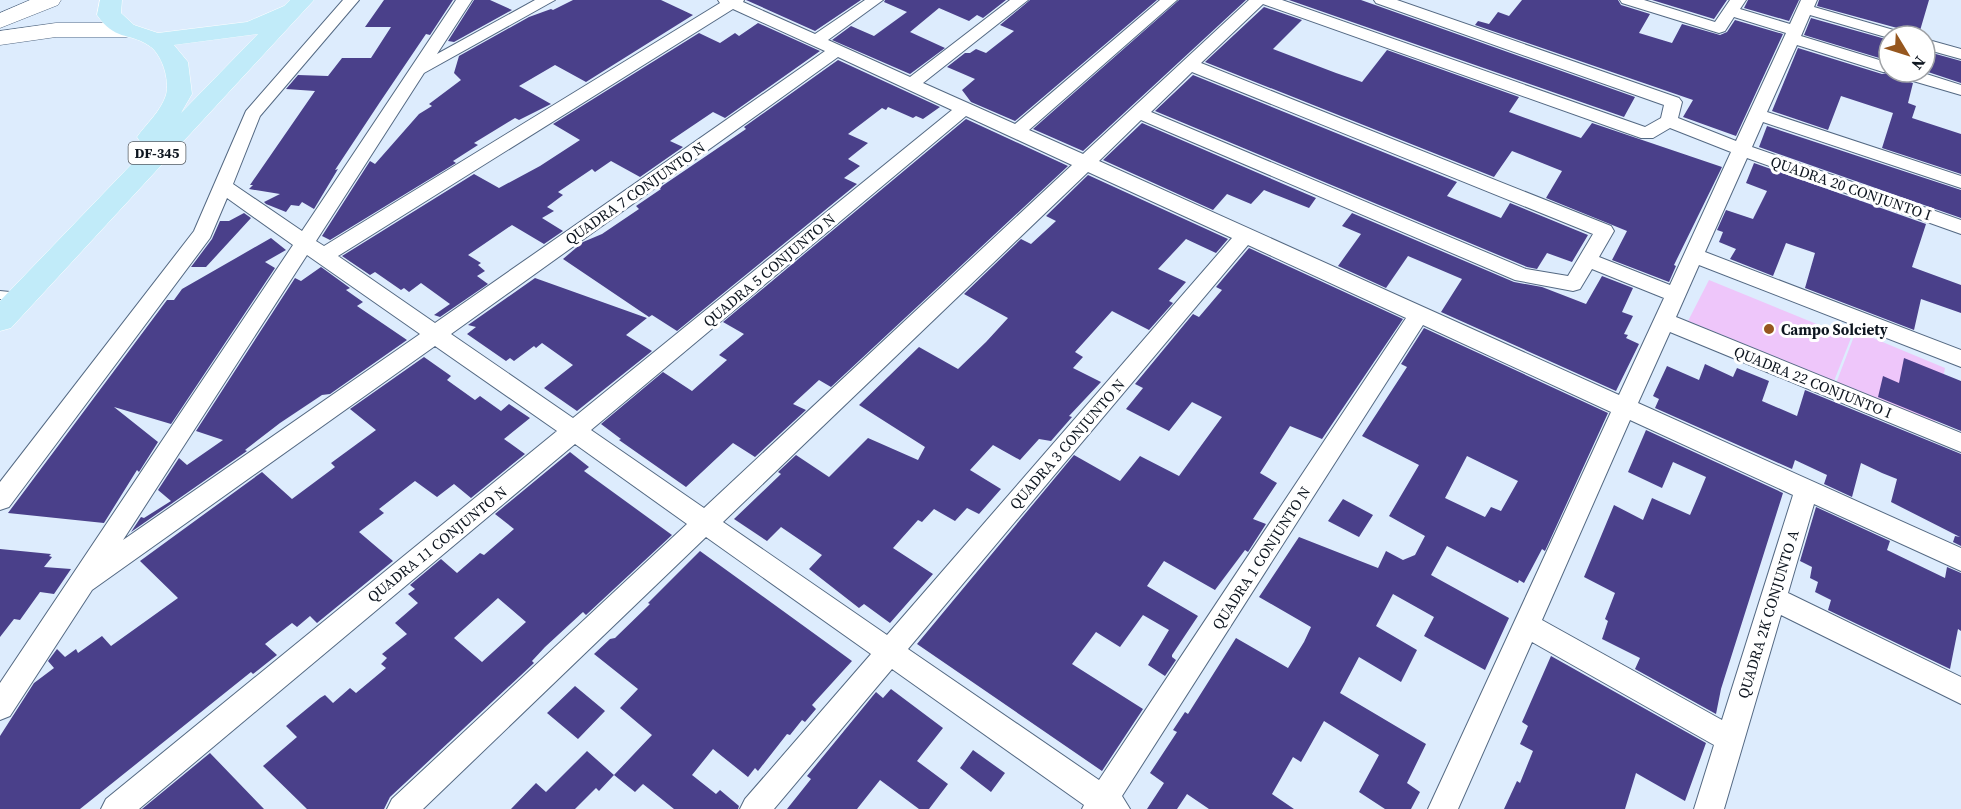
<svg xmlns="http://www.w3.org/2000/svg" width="1961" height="809" viewBox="0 0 1961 809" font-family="'Source Serif 4',serif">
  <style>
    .green { fill: #eec6fa }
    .building { fill: #4a408a; fill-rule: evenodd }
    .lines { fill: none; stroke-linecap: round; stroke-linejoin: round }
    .lane-casing { stroke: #546983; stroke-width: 2 }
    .street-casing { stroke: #546983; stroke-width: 2 }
    .secondary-casing { stroke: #546983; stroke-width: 1 }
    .primary-casing { stroke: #fff; stroke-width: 1 }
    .lane { fill: #fff; fill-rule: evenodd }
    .street { fill: #fff; fill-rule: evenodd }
    .secondary { fill: #fff; fill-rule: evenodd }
    .primary { fill: #c1ebf9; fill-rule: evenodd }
    .poi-dot { fill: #96571f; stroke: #fff; stroke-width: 2 }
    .labels { text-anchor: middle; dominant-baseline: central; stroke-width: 6; stroke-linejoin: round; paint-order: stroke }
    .shield { fill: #fff; stroke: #565c63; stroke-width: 1.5 }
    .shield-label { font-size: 14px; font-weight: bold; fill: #0e1620 }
    .street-label { font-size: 15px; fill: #0e1620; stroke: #fff }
    .poi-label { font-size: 15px; font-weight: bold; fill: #0e1620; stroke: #fff; text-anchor: start }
  </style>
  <rect width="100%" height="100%" fill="#ddecfd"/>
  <path class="green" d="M1709 280 1851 338 1834 381 1688 321Z
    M1856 331 1945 368 1934 428 1835 386Z"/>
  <path class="building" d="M384 0H453L430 35 426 34 380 102 335 170 338 169 314 209 302 202 299 206 291 205 286 212 266 204 264 202 280 194 249 189 253 185H250L315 91 286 89 298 75 328 76 342 58H371L391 27H365Z
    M474 0H490L512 10 454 42 448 41Z
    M573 0H661L693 15 586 82 555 65 519 86 551 104 519 120 515 118 474 143 478 145 453 161 456 163 330 240 322 236 370 161 375 164 419 114 432 106 429 104 461 80 454 73 459 56 529 17 551 9 553 10Z
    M746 0H861L815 31Z
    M885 0H1006L983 18 977 15 969 21 939 8 910 32 945 48 910 74 832 40 851 26 874 36 907 12 884 2Z
    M1030 0H1157L1015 121 971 102 962 90 975 79 947 67 965 53H970L976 49 986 53 1014 31 1000 25Z
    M1179 0H1246L1083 151 1033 129Z
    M1289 0H1361L1635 97 1624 117Z
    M1522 0H1618L1621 5 1650 14 1639 33 1672 43 1682 24 1720 35 1727 32 1735 20 1783 34 1736 136 1683 117 1693 100 1475 25 1478 21 1489 24 1498 12 1509 16Z
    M1652 0H1727L1714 19Z
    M1748 0H1799L1789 21 1744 8Z
    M1819 0H1929L1919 34 1817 6Z
    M1264 7 1302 20 1273 49 1336 73 1362 82 1387 50 1519 97 1509 112 1581 138 1592 123 1722 167 1674 265 1676 266 1669 282 1612 260 1627 231 1546 198 1562 171 1512 151 1494 177 1205 62Z
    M1811 18 1889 40V61L1804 35Z
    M758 23 820 51 725 118 713 112 670 141 683 147 640 177 611 161 595 172 592 169 558 192 563 195 547 207 554 211 542 218 563 231 544 244 512 225 468 255 481 263 478 265 485 271 477 276 488 284 440 317 434 315 450 304 421 283 409 292 404 288 401 290 375 272 370 275 342 256 474 174 499 188 540 166 580 140 553 124 699 33 720 43 735 33 739 36Z
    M1798 48 1882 74 1892 72 1895 78 1913 83 1908 103 1916 106 1912 118 1961 134V174L1882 148 1893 113 1841 96 1828 130 1772 111Z
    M1925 51 1961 61V83L1925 71Z
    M838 60 940 107 923 119 916 116 913 118 888 107 886 110 882 108 848 134 868 143 848 159 860 166 844 178 857 184 677 331 652 315 649 317 563 259 583 242 602 234 639 209 636 206 661 189 659 188 746 129 744 127Z
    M1193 75 1457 182 1447 196 1501 218 1510 203 1588 235 1572 262 1547 253 1537 269 1527 267 1155 111Z
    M966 119 1068 166 831 387 819 380 793 404 806 410 755 457 733 443 686 487 619 440 621 439 601 424 663 372 692 391 727 360 719 355 744 334 723 322Z
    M1142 123 1316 198 1309 208 1264 190 1251 204 1227 194 1213 210 1103 160Z
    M1767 126 1961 190V218L1759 147Z
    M1754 163 1926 224 1912 267 1961 285V313L1921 299 1914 330 1805 288 1815 253 1786 243 1773 276 1730 259 1736 249 1719 242 1723 232 1717 230 1726 210 1753 219 1767 191 1746 183Z
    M1088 175 1228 239 1216 253 1186 239 1158 269 1186 282 1169 301 1173 303 1149 330 1112 311 1075 352 1083 357 1073 368 1101 382 1069 416 1072 417 1051 441 1039 439 1020 460 993 445 970 470 1001 489 979 514 967 508 955 521 934 509 922 522 918 520 893 548 933 574 890 623 864 604 859 608 809 569 822 555 781 527 767 541 734 519 781 474 778 472 796 455 829 477 868 438 918 460 925 447 859 405 919 347 958 369 986 342 1008 318 964 294 1021 239 1031 244 1056 221 1046 216Z
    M244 213 251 218 206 267H191L212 239 220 221H229Z
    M1352 213 1514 282 1542 287 1586 304 1602 276 1633 288 1622 312 1633 316 1624 334 1628 335 1626 338 1639 344 1616 391 1441 312 1462 279 1408 256 1386 288 1338 266 1361 234 1342 226Z
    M271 238 286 250 265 262 275 268 171 424 114 407 158 442 139 472 137 470 104 523 8 513 167 300H174L182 289Z
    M1249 248 1403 319 1322 439 1290 426 1260 473 1277 483 1253 519 1266 524 1248 552 1245 550 1215 590 1164 561 1147 586 1198 616 1172 655V657L1176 660 1165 676 1148 665 1169 630 1143 615 1120 647 1096 632 1072 664 1143 709 1102 771 917 644 1074 455 1120 481 1140 456 1179 476 1222 417 1192 402 1169 431 1126 409 1143 388 1135 384 1193 314 1199 317 1222 290 1216 287Z
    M321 267 350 288 346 290 363 302 357 306 407 340 330 394 322 395 280 423 245 450 247 451 131 532 141 517 144 518 171 501 158 490 179 458 187 465 223 440 196 431 295 278 301 281Z
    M535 278 647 318 626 335 652 351 577 411 544 388 573 365 542 343 536 348 534 346 514 361 510 358 506 361 467 334 476 327 468 325Z
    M1424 328 1608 413 1545 551 1542 549 1524 583 1519 580 1518 583 1447 546 1431 575 1509 618 1485 670 1424 636 1434 617 1393 594 1376 626 1417 650 1401 682 1359 657 1340 693 1426 744 1407 783 1420 792 1411 809H1385L1359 792 1379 755 1324 721 1301 762 1293 757 1272 794 1294 809H1209L1187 794 1177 809H1147L1164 783 1150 773 1177 732 1173 730 1185 712 1188 714 1236 638 1288 668 1304 642 1311 627 1259 597 1299 537 1378 568 1386 551 1403 560 1415 555 1425 536 1389 516 1419 465 1362 436 1407 367 1401 364ZM1467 456 1518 481 1501 511 1491 507 1485 517 1445 498Z
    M424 357 451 376 447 380 475 400 480 396 501 411 509 404 530 418 504 439 525 454 471 498 454 484 437 497 415 481 379 509 384 513 359 532 393 561 317 623 310 616 297 627 292 623 265 644 277 655 253 674 251 672 80 809H0V736L34 683 54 668 48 661 57 649 65 657 76 649 78 653 102 636 111 646 178 598 140 561 262 472 292 499 335 467 331 463 376 430 350 409Z
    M1904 358 1961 381V431L1878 397 1883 376 1899 383Z
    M1705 364 1733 377 1737 368 1769 381 1762 401 1797 416 1805 390 1961 454V546L1953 542 1955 536 1960 537 1891 502 1897 479 1882 473 1861 463 1852 497 1824 484 1827 475 1795 460 1792 469 1655 408 1659 399 1653 396 1667 366 1699 380Z
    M1646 430 1783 493 1721 689 1716 714 1635 669 1640 658 1602 639 1608 621 1605 619 1615 593 1584 577 1614 505 1643 520 1652 498 1690 515 1699 494 1706 477 1673 462 1662 488 1628 472Z
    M570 452 589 467 584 471 672 535 586 615 583 612 545 647 532 661 534 663 390 797 384 809H307L263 766 297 737 286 726 320 698 325 695 333 703 350 688 356 693 386 668 381 664 387 658 382 654 407 634 395 623 418 603 408 594 415 589 410 585 441 559 457 573 480 553 484 555 514 529 495 514ZM498 598 526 622 482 662 454 638Z
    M1343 499 1373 515 1359 537 1328 521Z
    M1816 507 1890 541 1887 550 1945 578 1947 567 1961 573V631L1958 629 1950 669 1828 610 1831 600 1815 592 1818 582 1810 578 1812 567 1800 561Z
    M0 549 51 554 49 556 52 557 44 567 71 569 54 594 40 592 20 620 14 619 0 637Z
    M700 551 852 661 812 705 816 709 805 722 802 720 790 735 787 734 758 771 755 768 748 777 713 749 692 775 716 794 720 790 739 806 738 809H674L643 784 635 792 614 775 652 735 620 708 638 689 594 654 610 639 615 638 650 604 648 603Z
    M1551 656 1706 743 1685 801 1636 773 1625 809H1504L1517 781 1520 783 1533 751 1520 744 1528 726 1522 722Z
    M575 686 605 711 578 739 547 713Z
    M891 689 943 728 917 761 948 784 929 809H919L880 780 857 809H787L811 779 807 776 876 692 883 698Z
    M973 750 1005 773 991 792 960 768Z
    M587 751 614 775 599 791 596 788 575 809H511L536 783 546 792Z
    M210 753 264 809H142Z"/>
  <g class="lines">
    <g class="lane-casing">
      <path id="lane" d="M0 291 20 293 26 297 20 301 0 299Z"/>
    </g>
    <g class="street-casing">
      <path id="street" d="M343 0H359L260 116 233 184 302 231 456 0H472L437 54 535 0H555L424 73 316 241 324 246 720 3 718 0H744L743 2 815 34 865 0H883L828 40 910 77 1010 0H1028L923 83 1015 124 1160 0H1177L1029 130 1083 154 1249 0H1282L1645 127 1661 118 1664 105 1376 3 1374 0H1397L1679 98 1682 102 1678 118 1736 141 1786 33 1734 17 1725 31 1719 33 1622 3 1620 0H1644L1715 22 1730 0H1746L1740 9 1790 24 1801 0H1817L1814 7 1904 33 1906 36H1889V38L1810 15 1801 36 1889 63V72H1893H1883L1797 45 1767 112 1961 176V188L1763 122 1752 147 1961 220V234L1747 158 1705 252 1961 350V367L1699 265 1676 317 1961 433V452L1670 332 1638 403 1961 548V571L1814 504 1788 593 1961 677V704L1781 615 1724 809H1694L1714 745 1532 642 1458 809H1428L1611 412 1423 325 1122 796 1130 809H1082L1084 805 892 669 774 809H740L745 799 871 654 706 537 423 809H387L392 799 687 524 575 444 139 809H101L106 799 557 431 435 346 92 590 10 716 0 720V683L293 245 227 198 210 238 9 507 0 510V482L194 231 246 111ZM1263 4 1641 138H1653L1670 128 1731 152 1670 285 1599 257 1614 231 1611 226 1201 63ZM733 9 825 51 435 323 338 256ZM838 57 952 110 573 418 451 334ZM1192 72 1593 234 1568 276 1526 269 1151 112ZM966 116 1072 165 704 508 591 430ZM1141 120 1515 280 1573 291 1580 289 1592 269 1664 298 1619 395 1099 161ZM1088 172 1232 238 887 635 723 522ZM1248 245 1406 318 1099 780 908 649ZM307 255 420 334 123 540ZM1630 420 1793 495 1722 720 1542 620Z
        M1925 39 1961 49V59L1925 49Z
        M1894 72H1920L1961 85V95L1896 76Z"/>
    </g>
    <g class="secondary-casing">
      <path id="secondary" d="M30 0H61L58 5 0 28V13Z
        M56 23H126L134 25 138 30 134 35 126 37H56L0 45V31Z"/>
    </g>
    <g class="primary-casing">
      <path id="primary" d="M100 0H122L121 13 134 25 158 33 247 22 284 6 290 0H314L11 328 0 331V301L150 145 141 143 137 137C146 124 161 111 166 95 170 80 162 53 148 45 128 32 115 41 97 15ZM258 34 181 113 192 94 188 62 174 45Z"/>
    </g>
    <use href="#lane" class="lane"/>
    <use href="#street" class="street"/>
    <use href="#secondary" class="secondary"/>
    <use href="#primary" class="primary"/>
  </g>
  <circle class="poi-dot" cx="1769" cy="329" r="6"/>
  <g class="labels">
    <rect class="shield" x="128.5" y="142" width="57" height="22" rx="4.5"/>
    <g class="shield-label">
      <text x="157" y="153">DF-345</text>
    </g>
    <g class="street-label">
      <text transform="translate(1851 188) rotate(19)">QUADRA 20 CONJUNTO I</text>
      <text transform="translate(635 193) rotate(-35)">QUADRA 7 CONJUNTO N</text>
      <text transform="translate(769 270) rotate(-40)">QUADRA 5 CONJUNTO N</text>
      <text transform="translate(1813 382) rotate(22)">QUADRA 22 CONJUNTO I</text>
      <text transform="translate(1067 444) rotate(-49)">QUADRA 3 CONJUNTO N</text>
      <text transform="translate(437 544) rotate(-39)">QUADRA 11 CONJUNTO N</text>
      <text transform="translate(1261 558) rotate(-57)">QUADRA 1 CONJUNTO N</text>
      <text transform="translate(1768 614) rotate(-73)">QUADRA 2K CONJUNTO A</text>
    </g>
    <g class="poi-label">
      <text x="1781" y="329">Campo Solciety</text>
    </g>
  </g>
  <g transform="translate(1907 54) rotate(128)"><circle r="28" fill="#ffffff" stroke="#9fa2a6" stroke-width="1.5"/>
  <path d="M0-4.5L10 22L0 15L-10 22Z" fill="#96571f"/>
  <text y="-9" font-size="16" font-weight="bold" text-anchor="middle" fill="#0e1620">N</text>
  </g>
</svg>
